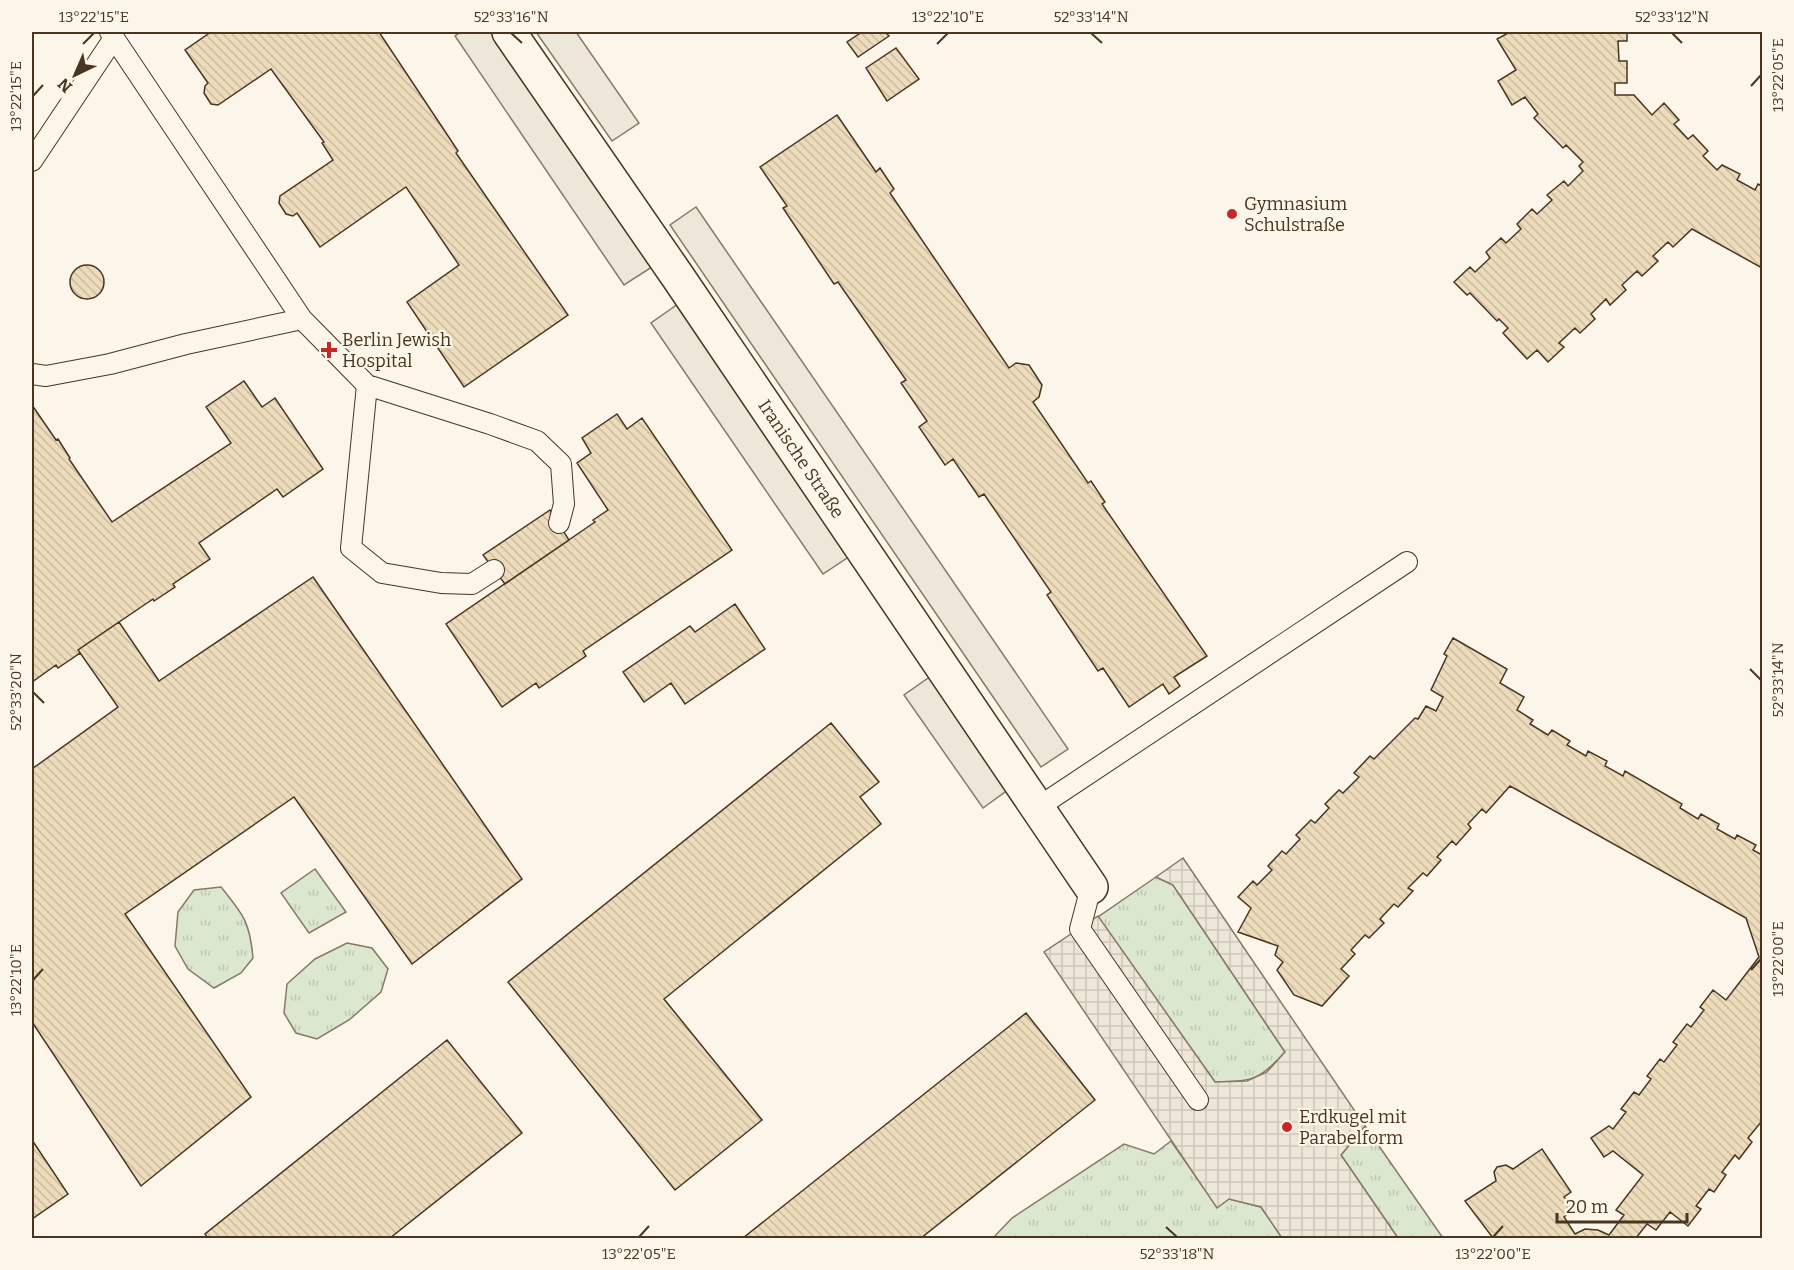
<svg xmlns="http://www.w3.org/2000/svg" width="1794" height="1270" viewBox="0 0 1794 1270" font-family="Bitter,serif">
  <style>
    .grass { fill: url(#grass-tufts); stroke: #887966; stroke-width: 1.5 }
    .parking { fill: #ede7d9; stroke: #887966; stroke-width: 1.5 }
    .plaza { fill: url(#plaza-grid); stroke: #887966; stroke-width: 1.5 }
    .building { fill: url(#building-back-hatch); stroke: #4a3520; stroke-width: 1.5 }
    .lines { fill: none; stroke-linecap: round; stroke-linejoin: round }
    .service-casing { stroke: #4a3520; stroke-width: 22 }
    .minor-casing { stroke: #4a3520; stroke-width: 36 }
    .service { stroke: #fbf6e9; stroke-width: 20 }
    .minor { stroke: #fbf6e9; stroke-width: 33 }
    .ticks { fill: none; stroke: #4a3520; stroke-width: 2 }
    .poi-dot { fill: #c62828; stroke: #fbf6e9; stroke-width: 2 }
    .labels { text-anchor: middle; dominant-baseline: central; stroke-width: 4.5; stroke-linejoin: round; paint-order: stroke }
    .poi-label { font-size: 18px; fill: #4a3520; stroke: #fbf6e9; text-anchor: start }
    .street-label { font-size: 18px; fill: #4a3520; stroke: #fbf6e9 }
    .neatline { fill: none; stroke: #4a3520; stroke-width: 2 }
    .ticks-label { font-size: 15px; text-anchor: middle; fill: #4a3520 }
  </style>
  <defs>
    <pattern id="grass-tufts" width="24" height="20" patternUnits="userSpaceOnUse" patternTransform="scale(1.5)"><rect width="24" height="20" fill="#dce7d0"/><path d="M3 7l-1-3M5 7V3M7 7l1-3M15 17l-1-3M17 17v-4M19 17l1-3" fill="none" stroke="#bec7b2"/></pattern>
    <pattern id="plaza-grid" width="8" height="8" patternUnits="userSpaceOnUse" patternTransform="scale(1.5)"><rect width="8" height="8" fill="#ede7d9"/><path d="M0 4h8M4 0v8" fill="none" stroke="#cdc7ba"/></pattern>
    <pattern id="building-back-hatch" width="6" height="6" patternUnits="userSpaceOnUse" patternTransform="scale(1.5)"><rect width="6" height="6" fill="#ecdcbc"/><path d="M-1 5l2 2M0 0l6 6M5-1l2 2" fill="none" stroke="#ccbda1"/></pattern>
  </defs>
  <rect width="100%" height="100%" fill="#fbf6e9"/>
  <path class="grass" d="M315 869 346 912 309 933 281 893Z
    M1156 877 1173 885 1285 1052C1259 1081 1252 1081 1215 1082L1098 917Z
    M221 887C243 914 250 922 253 958L241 973 214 988 188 969 175 946 178 912 194 890Z
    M347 943 372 948 388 969 381 992 349 1020 317 1039 296 1033 284 1013 287 984 315 959Z
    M1365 1126 1443 1238H1398L1341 1155Z
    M1171 1141 1217 1207 1229 1199 1261 1207 1282 1238H993L1012 1218 1124 1144 1154 1154Z"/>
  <path class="parking" d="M461 32H491L652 267 624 285 455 36Z
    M536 32H576L639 123 612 141Z
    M696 207 1068 749 1041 767 670 225Z
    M678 304 850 556 823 574 651 323Z
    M931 676 1009 789 983 808 904 695Z"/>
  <path class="plaza" d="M1183 858 1365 1126 1341 1155 1398 1238H1282L1261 1207 1229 1199 1217 1208 1044 952 1098 916 1215 1082 1247 1081 1267 1072 1285 1052 1173 885 1156 877Z"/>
  <path class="building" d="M211 32H379L458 151 456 153 568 315 464 387 407 302 459 265 406 187 320 247 297 213 293 216 286 214 279 203 280 196 333 160 322 143 324 142 271 69 218 105 211 104 204 93 205 86 208 83 185 50Z
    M862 32H885L889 36 858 57 847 42Z
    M1510 32H1627V41H1618L1619 61H1627V83H1615V95H1634L1652 115 1664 103 1679 120 1674 124 1688 139 1693 135 1708 151 1703 156 1717 170 1722 165 1740 174 1737 180 1755 190 1758 184 1762 186V268L1692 229 1673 247 1668 242 1653 256 1658 261 1642 276 1637 271 1622 285 1626 290 1610 305 1606 299 1591 314 1595 319 1580 333 1575 328 1559 343 1564 347 1548 362 1537 350 1527 359 1503 333 1508 328 1499 319 1497 321 1470 293 1467 295 1454 282 1470 267 1475 272 1490 258 1486 252 1501 238 1506 243 1521 229 1517 224 1532 209 1537 214 1552 200 1547 195 1564 181 1568 186 1583 171 1579 166 1583 162 1566 145 1563 148 1534 118 1538 114 1525 97 1512 105 1498 81 1516 70 1497 39Z
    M896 48 919 79 887 101 866 68Z
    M837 115 876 172 880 168 894 189 890 193 1009 368 1016 363 1029 365 1042 385 1039 397 1033 402 1088 483 1091 481 1105 502 1102 504 1207 656 1174 677 1180 686 1169 694 1163 684 1129 707 1103 668 1098 671 1047 595 1051 592 984 494 979 497 953 459 945 465 919 427 927 421 901 383 906 380 838 282 834 284 783 208 787 206 760 167Z
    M70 282a17 17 0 1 1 34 0a17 17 0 1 1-34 0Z
    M244 381 262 407 275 398 323 469 283 497 277 489 199 543 210 559 173 584 175 587 154 601 153 599 78 650 80 653 58 668 56 665 32 682V405L56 440 58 439 70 458 69 459 112 522 231 443 206 407Z
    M617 414 627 429 642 418 732 550 583 651 586 656 539 688 536 683 502 707 446 624 595 522 593 520 608 510 577 463 591 453 582 438Z
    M550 510 569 540 505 584 483 555Z
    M313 577 522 879 412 964 294 797 125 914 251 1097 141 1186 32 1022V769L118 707 78 650 119 622 159 681Z
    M735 604 765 649 685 704 671 683 644 702 623 672 690 626 695 632Z
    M1453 638 1507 669 1500 683 1524 697 1517 710 1533 720 1530 724 1548 735 1552 730 1570 741 1567 745 1586 756 1588 751 1607 761 1605 766 1623 776 1625 771 1682 804 1680 808 1698 819 1701 814 1719 824 1717 829 1735 839 1737 835 1756 845 1753 850 1762 855V1123L1761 1122 1748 1138 1752 1142 1739 1159 1735 1155 1722 1172 1726 1175 1714 1192 1709 1189 1696 1206 1701 1209 1688 1226 1670 1212 1656 1230 1647 1224 1636 1238H1493L1465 1201 1496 1181 1494 1172 1497 1167 1506 1165 1513 1169 1542 1149 1571 1192 1564 1197 1573 1210 1564 1217 1575 1234 1585 1229 1598 1230 1609 1235 1624 1215 1616 1210 1643 1175 1613 1151 1604 1157 1591 1138 1609 1126 1613 1129 1626 1112 1621 1109 1634 1092 1639 1095 1651 1079 1647 1076 1660 1059 1664 1062 1677 1045 1673 1042 1687 1024 1691 1027 1704 1010 1700 1007 1713 990 1726 1000 1759 957 1746 918 1510 786 1486 813 1482 809 1468 824 1471 828 1456 845 1452 841 1437 857 1441 860 1427 876 1423 873 1408 888 1413 891 1398 907 1394 904 1380 919 1384 923 1369 938 1365 935 1351 950 1355 954 1341 969 1349 976 1322 1006 1294 995 1277 970 1283 962 1275 955 1278 946 1238 932 1251 908 1238 897 1253 881 1257 885 1272 870 1268 866 1282 851 1286 854 1300 839 1296 835 1311 820 1315 823 1329 808 1325 804 1339 790 1343 793 1359 777 1354 773 1370 756 1374 759 1415 718 1418 719 1426 706 1436 711 1443 697 1431 690 1447 656 1444 654Z
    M831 723 879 782 860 797 881 824 664 999 762 1120 675 1190 508 982Z
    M1026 1013 1095 1100 921 1238H743Z
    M447 1040 522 1133 390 1238H208L205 1234Z
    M32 1140 68 1194 32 1219Z"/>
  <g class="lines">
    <g class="service-casing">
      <path id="service" d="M110 32 302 319 367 385 490 424 537 441 561 464 564 504 559 523
        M32 161 114 38
        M32 374 46 376 110 364 186 344 302 319
        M367 385 351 548 382 573 441 583 472 584 494 570
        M1037 808 1407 562
        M1091 887 1080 929 1198 1100"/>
    </g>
    <g class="minor-casing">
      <path id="minor" d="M509 32 678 277 1091 887"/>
    </g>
    <use href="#service" class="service"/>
    <use href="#minor" class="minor"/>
  </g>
  <path class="ticks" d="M511 33 522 43M1091 33 1102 43M1672 33 1682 43M83 44 94 33M937 44 948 33M1751 86 1761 75M33 96 43 85M1750 669 1761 680M33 692 44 703M1751 970 1761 959M33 980 43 969M1166 1227 1177 1237M639 1237 649 1226M1493 1237 1503 1226"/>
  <g class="poi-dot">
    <circle cx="1232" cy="214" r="6"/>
    <path d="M326 341h6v6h6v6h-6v6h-6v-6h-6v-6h6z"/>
    <circle cx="1287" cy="1127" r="6"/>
  </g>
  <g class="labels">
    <g class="poi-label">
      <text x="1244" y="204">Gymnasium<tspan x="1244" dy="21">Schulstraße</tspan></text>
      <text x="342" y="340">Berlin Jewish<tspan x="342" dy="21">Hospital</tspan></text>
      <text x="1299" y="1117">Erdkugel mit<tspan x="1299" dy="21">Parabelform</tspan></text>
    </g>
    <g class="street-label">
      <text transform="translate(801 459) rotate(56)">Iranische Straße</text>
    </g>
  </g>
  <rect width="1794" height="1270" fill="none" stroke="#fbf6e9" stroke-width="66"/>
  <g transform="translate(75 75) rotate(224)" stroke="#fbf6e9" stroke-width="4.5" paint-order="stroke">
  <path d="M0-4.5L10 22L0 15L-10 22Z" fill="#4a3520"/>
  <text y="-9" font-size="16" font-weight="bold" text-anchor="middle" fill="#4a3520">N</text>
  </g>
  <path d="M1557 1213v9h130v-9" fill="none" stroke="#4a3520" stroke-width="3"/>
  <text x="1566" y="1213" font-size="18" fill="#4a3520" stroke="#fbf6e9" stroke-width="4.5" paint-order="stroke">20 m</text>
  <rect x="33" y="33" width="1728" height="1204" class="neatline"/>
  <g class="ticks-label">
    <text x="94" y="22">13°22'15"E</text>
    <text x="511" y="22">52°33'16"N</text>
    <text x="948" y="22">13°22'10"E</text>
    <text x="1091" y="22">52°33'14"N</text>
    <text x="1672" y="22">52°33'12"N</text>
    <text transform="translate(1778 75) rotate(-90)" y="5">13°22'05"E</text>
    <text transform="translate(16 96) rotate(-90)" y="5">13°22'15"E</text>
    <text transform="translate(1778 680) rotate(-90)" y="5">52°33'14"N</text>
    <text transform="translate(16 692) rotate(-90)" y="5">52°33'20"N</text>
    <text transform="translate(1778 959) rotate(-90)" y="5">13°22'00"E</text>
    <text transform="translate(16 980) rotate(-90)" y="5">13°22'10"E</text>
    <text x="639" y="1259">13°22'05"E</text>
    <text x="1177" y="1259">52°33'18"N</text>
    <text x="1493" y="1259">13°22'00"E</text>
  </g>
</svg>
